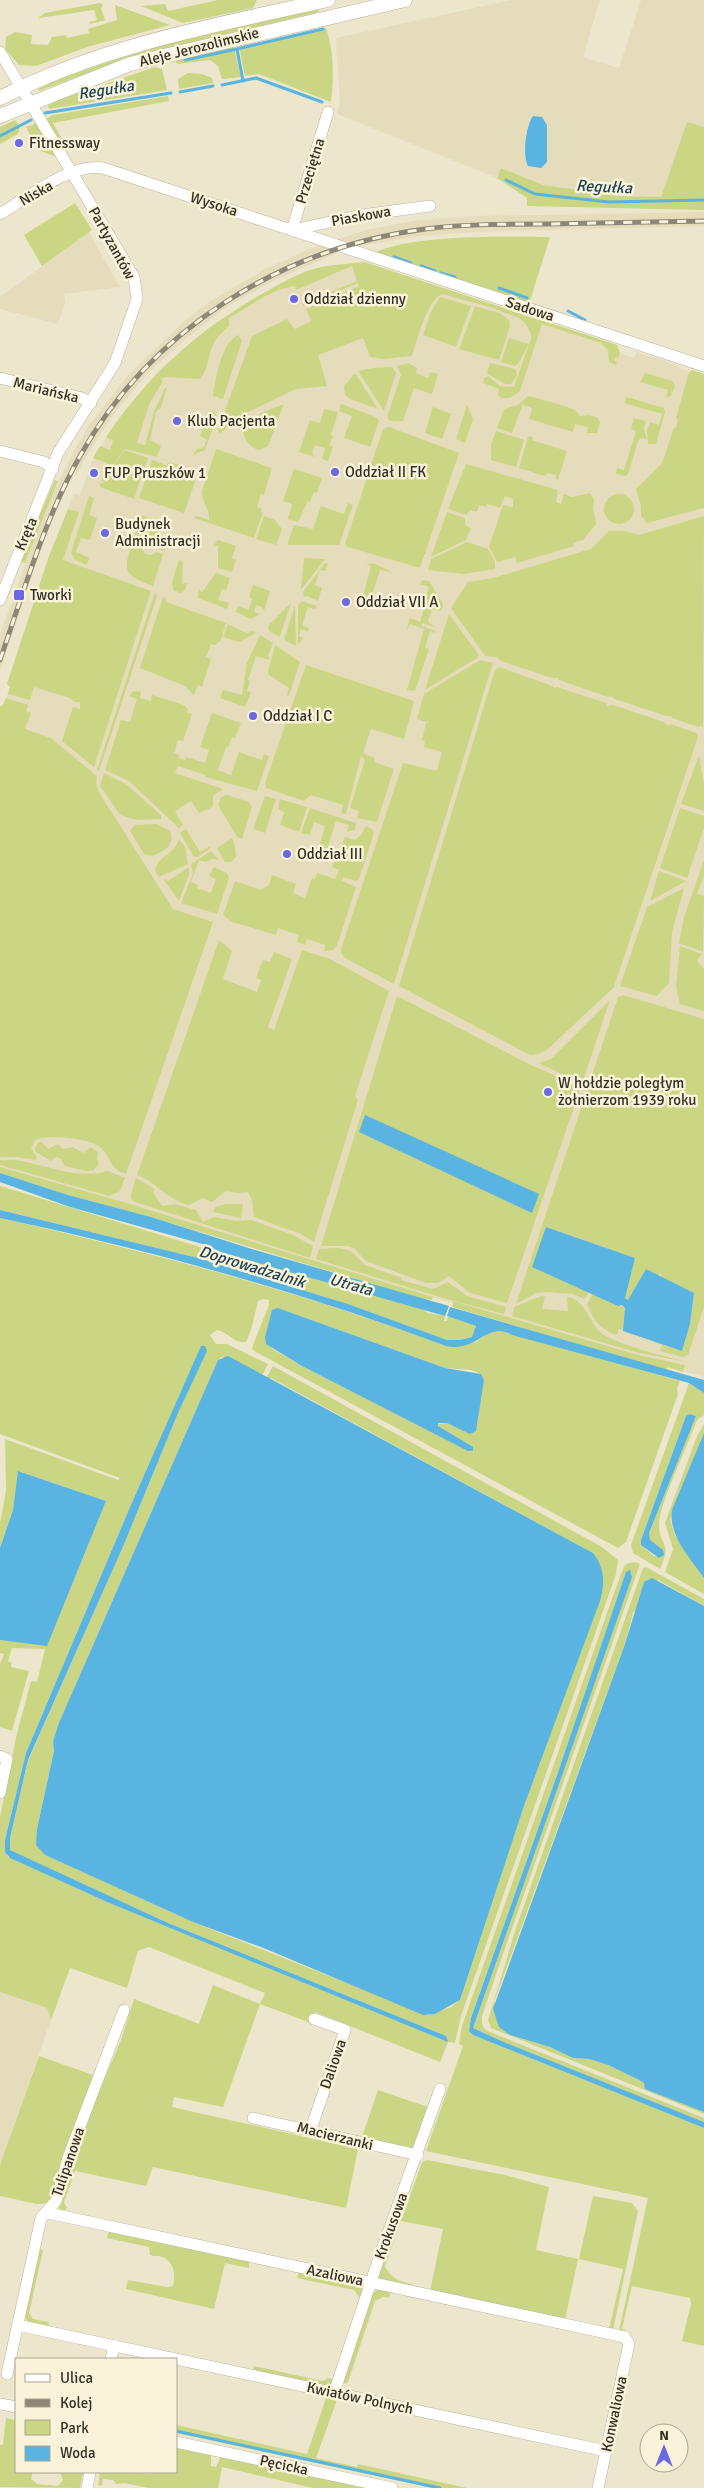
<svg xmlns="http://www.w3.org/2000/svg" width="704" height="2488" viewBox="0 0 704 2488" font-family="Signika,sans-serif">
  <style>
    .built { fill: #e5dcbb }
    .green { fill: #cbd684; fill-rule: evenodd }
    .water { fill: #59b4e2 }
    .lines { fill: none; stroke-linecap: round; stroke-linejoin: round }
    .stream { stroke: #59b4e2; stroke-width: 3 }
    .minor-casing { stroke: #b9b39b; stroke-width: 12 }
    .major-casing { stroke: #b9b39b; stroke-width: 15 }
    .minor { stroke: #fff; stroke-width: 11 }
    .major { stroke: #fff; stroke-width: 14 }
    .rail-casing { stroke: #8c8776; stroke-width: 5 }
    .rail { stroke: #faf3da; stroke-width: 3; stroke-dasharray: 9; stroke-linecap: butt }
    .poi-dot { fill: #6a68e2; stroke: #faf3da; stroke-width: 2 }
    .labels { text-anchor: middle; dominant-baseline: central; stroke-width: 5; stroke-linejoin: round; paint-order: stroke }
    .street-label { font-size: 15px; fill: #333026; stroke: #faf3da }
    .poi-label { font-size: 15px; fill: #333026; stroke: #faf3da; text-anchor: start }
    .water-label { font-size: 16px; font-style: italic; fill: #1c4357; stroke: #faf3da }
  </style>
  <rect width="100%" height="100%" fill="#ece6cd"/>
  <path class="built" d="M511 0H600L583 57 619 68 641 0H704V127L687 123 661 197 615 196 582 188 581 190 543 185 501 168 497 178 337 114 340 102 336 38Z
    M704 212V226L474 232 421 236 353 247 336 252 337 253 273 281 228 306 187 338 149 372 116 411 87 455 77 474 73 473 41 548 0 671V635L44 512 75 449 90 424 128 375 183 322 209 302 265 269 317 246 366 230 418 220 472 216Z
    M89 232 120 287 64 294 65 304 58 324 0 309V297Z
    M364 262 617 345 618 353 621 354 634 358 637 352 677 365 680 369 704 374V1377L0 1170V707L5 702 10 687 7 684 49 556 74 494 80 495 94 456 122 414 158 371 209 329 277 286 321 267Z
    M0 1992 47 2008 51 2020 0 2165Z"/>
  <path class="green" d="M218 0H257L253 8 183 23 141 6 165 4 168 11Z
    M100 3 103 5 101 8 105 20 90 24 89 22 97 20 94 10 38 18 45 13Z
    M115 5 170 25 87 47 36 66 19 65 5 49 6 37 15 32 32 35 31 44 48 45 52 37 66 35 67 38 89 33 88 29 117 20Z
    M318 10 319 12 150 52 120 61 39 91 38 89C124 45 224 30 318 10Z
    M326 28C334 51 334 79 331 102L259 74 245 76 239 47Z
    M234 47 241 77 222 79 218 66 210 60 177 64 176 61Z
    M155 67 162 69 167 90 49 109 48 106 58 100Z
    M188 73 202 74 212 78 213 83 179 89 178 79Z
    M168 96 169 101 53 123 68 149 65 151 45 119 53 115Z
    M15 120 20 127 18 134 0 144V127Z
    M35 122 57 157 38 150 26 127 33 125Z
    M687 122 704 127V210L527 206V198L497 178 501 168 543 185 580 190 582 188 615 196 661 197Z
    M75 203 92 230 42 266 24 235Z
    M550 237 529 304 374 253C415 234 503 237 550 237Z
    M364 262 617 345 620 353 618 358 615 357 614 361 617 362 616 365 609 362 608 350 601 343 542 324 520 391 510 398H501L498 395 499 389 483 383 484 378 488 376 500 386 514 387 531 339V334L526 324 519 318 490 307 442 294C427 300 417 341 412 356L383 359 370 357 363 338 318 355 327 386 296 389 246 413 219 434 218 430 252 336 287 319 295 329 311 321 306 309 359 286 358 283 303 306V304L357 281 352 266 296 290 295 286C271 289 250 306 229 318V326C224 331 218 336 215 341 207 354 210 367 200 379L165 377 161 379 163 381 150 402 137 443 145 445 154 412 165 388H167L161 407 156 412 150 440 161 446 157 457 125 449 113 465 107 480 101 482 107 463 93 458 100 446 110 450 113 441 106 437C151 372 200 328 269 290 285 281 304 270 322 267 335 264 350 264 364 262Z
    M440 297 471 306 456 347 423 335 431 312Z
    M475 306 499 313 509 320 510 326 499 360 459 349Z
    M238 335 242 341 223 399 213 396C215 379 222 342 238 335Z
    M509 338 529 344 519 362 515 366 501 362Z
    M409 363 417 368 416 373 428 378 430 372 438 374 432 394 414 388 403 421H390L387 417 401 375 397 366Z
    M490 363 516 369 517 376 511 384H505L487 373Z
    M373 368 392 367 396 373 384 411 358 371Z
    M692 370 704 374V508L647 523 641 516V506L636 489 662 463 674 428H676L678 419H676L688 375Z
    M355 373 378 409 350 399 345 395 344 386Z
    M645 373 672 381 675 386 671 396 666 398 668 390 640 382Z
    M528 396C531 396 572 408 575 410 577 412 578 414 580 416L589 415 598 418 600 423 597 433H587L588 427 575 424 573 432 529 419 532 408 523 405 524 401 512 433 497 428 504 409 518 405Z
    M626 397 664 408 665 412 656 444H648L647 429 650 422 659 425 662 414 624 403Z
    M284 404 268 446 259 450C248 447 242 437 243 425L263 412Z
    M341 404 376 417 379 421 370 447 344 438 352 416 339 411Z
    M467 405 473 419 465 443 456 439Z
    M433 407 451 414 442 439 425 433Z
    M324 409 338 412 331 435 333 436 329 445 333 447 328 461 322 459 325 448 315 445 312 453 315 457 299 452 310 420 320 423Z
    M213 410 217 416 205 450 193 455 196 450 204 447 207 440 200 436 208 412Z
    M634 418 646 421 644 429 647 439 641 438 638 441 628 474 625 476 616 474 617 468 624 470 636 431 631 429Z
    M389 427 459 453 420 568 348 547 345 544 383 429Z
    M496 431 524 440 516 467 491 460V445Z
    M528 436 533 437 532 440 567 451 558 480 556 479V475L547 473 545 476 519 468Z
    M216 449 272 468 264 495 261 494 257 507 262 509 261 512 263 513 254 538 194 518 197 516 209 520C210 509 201 501 202 491Z
    M125 450 148 458 134 499 100 487V484L107 481 114 464Z
    M152 460 166 465 170 462 187 468 191 472 195 482 184 513 139 498Z
    M466 464 558 490 556 502 561 504 564 494 572 497 590 493 594 499 593 508 596 524 583 540 573 543 574 546 517 563 515 557 497 562 489 547 503 505 513 507V499L505 496 500 508 487 504 486 507 479 505 477 512 470 510 466 515 448 509Z
    M294 469 322 478 317 493 314 492 310 502 308 501 298 522 288 519 292 504 283 501Z
    M55 480 58 481 25 563 19 561Z
    M604 509a15 15 0 1 1 30 0a15 15 0 1 1-30 0Z
    M89 496 94 498 89 515 97 518 90 540 81 538 76 552 89 558 87 565 75 560 71 553Z
    M348 503 353 505 339 545H287L294 525 313 529 321 506 344 514Z
    M68 509 79 512 63 560 151 591 94 767 62 741 73 707 80 709V702H74L70 698 34 687 30 700 8 694 10 687 7 684 49 556Z
    M447 512 465 518V525L471 528 466 540 431 557Z
    M141 515 168 524 167 528 160 526 158 534 169 538 164 551 157 548 155 543 151 540 142 543 133 540Z
    M264 516 275 520 282 529 276 545 256 539Z
    M704 516 703 726 698 727 672 718 671 716H666L615 699 610 696 608 697 559 680 558 678H552L501 661 496 657 485 656 451 608 468 582 493 578 591 549 609 531H625L639 535Z
    M218 540 236 546 232 558 236 560 232 572 218 568V546H213Z
    M467 542 488 549 495 562V569L464 574 428 570 431 559Z
    M132 544 141 547 145 554 152 555 156 552 163 554 153 586C125 576 122 572 132 544Z
    M304 558 325 559 301 590Z
    M179 560 183 562 182 584 187 583 185 590 181 593 174 591 172 583Z
    M325 563 328 564 325 571 320 570 315 585 322 588 318 601 307 596 304 597 303 592Z
    M373 563 392 572 380 570 373 592 375 593 373 603 362 600 371 566 366 565Z
    M216 573 230 578 226 590 222 589 218 600 229 603 227 609 198 598 199 589 202 592Z
    M422 580 429 581 443 604 441 611 432 609 428 622 436 627 422 623 421 626 436 631 435 633 430 631 425 647 429 649 415 691 407 690 424 629 410 624 406 631 410 618 420 622 424 609 422 608 429 587 420 584 418 589Z
    M253 585 270 591 264 611 262 607 256 605 254 612 260 614 251 619 236 612 238 606 249 610 252 599 249 597Z
    M155 592 157 596 99 771 97 770Z
    M163 597 166 598V602L226 623 220 642H218L216 645 211 644 206 657 211 659 202 687 198 685 194 695 185 686 140 668Z
    M302 601 317 606 315 609 308 607 302 625 309 628 308 631 301 629 299 636 303 638 298 645V605Z
    M291 603 280 636 279 637 269 631 268 626Z
    M295 605 296 644 295 646 284 639Z
    M449 614 479 655 477 658 425 690Z
    M228 624 248 634 252 630 256 633 239 642 223 637Z
    M260 635 273 643 268 656 270 660 256 656 248 680 250 681 247 691 251 692 245 707 220 698 223 690 242 695 247 663Z
    M275 645 300 662 289 696 287 695 289 688 269 675 268 672Z
    M480 660 493 663 394 984 345 958 341 953V949L403 763 437 771 442 752 424 747 425 741 422 740 426 723H430L417 719 424 694Z
    M306 665 414 701 404 739 371 729 363 753 375 758 374 762 394 769 377 822 357 818 359 811 350 808 365 760 361 756 346 814 341 813 343 805 311 795 304 801 266 788 265 783Z
    M499 667 550 685 555 688 557 687 606 703 607 706 613 705 664 722 668 726 671 724 696 733 698 737 614 987 548 1049 538 1054 530 1055 399 986 495 670Z
    M133 691 141 692 140 698 151 701 152 695 184 705 188 709 187 712 192 714 183 741 178 740 174 753 179 755 178 763 179 758 185 760 186 757 205 763 209 750 200 747 212 713 241 723 235 738 232 737 228 748 226 747 218 770 231 775 239 752 262 760 264 754 269 756 257 791 205 777V775L178 766 175 773 223 789 213 796V807L199 813 191 801 175 811 183 825 179 828 129 781 105 770 121 720 130 722 137 699 129 696Z
    M6 698 28 705 26 711 31 713 25 729 51 738 97 776 96 784 100 794 173 909 213 922 126 1174C109 1168 113 1161 103 1150 93 1137 51 1135 36 1139L31 1148 37 1158 36 1160 17 1157H0V707L3 705Z
    M699 755 704 784V811L681 804Z
    M104 773 126 784 161 815V819L137 820 120 815 100 786Z
    M227 795 249 802 252 807 242 839 237 837 218 805 221 797Z
    M265 796 276 799 265 833 253 829Z
    M280 799 307 807 299 832 280 825 284 812 278 809Z
    M310 808 356 823 355 830 347 832 349 825 336 821 326 853 318 850 325 826 314 822 310 835 301 833Z
    M680 808 704 816V828L687 878 660 868Z
    M157 824 170 831C176 845 163 852 152 856L144 854 130 831 135 825Z
    M366 826 372 829 374 833 359 879 356 881 343 877 342 881 356 887 337 946 333 950 324 951 325 945 307 939 305 945 297 942 299 935 278 928 276 935 232 922 223 915 235 881 261 890 269 885 272 875 296 884 293 893 305 898 312 878 315 879 317 873 335 879 339 870 332 867 345 837 355 840 361 835Z
    M186 829 200 852 210 846V849L197 857H194L180 833Z
    M232 838 235 846 236 857 231 862H225L217 848Z
    M179 839 185 847 188 864 159 877 155 870C159 855 175 854 179 839Z
    M211 851 219 860 212 859 206 862 199 860 191 882 198 885 197 888 211 893 216 879 209 876 214 867 227 873 229 878 217 914 181 903 193 874 191 864Z
    M704 860V875L697 894 704 896 703 952 679 943 684 917Z
    M189 867V874L179 901 164 880 166 879 168 881Z
    M659 871 686 881 650 901Z
    M684 888 672 932 669 983 657 996 620 986 647 907Z
    M219 940 232 951 223 979 257 992 261 980 256 978 263 960 270 962 274 952 292 959 268 1027 274 1030 302 950 330 959 389 991 355 1096 358 1100 314 1242 301 1234 254 1217 252 1200 248 1192 237 1193 226 1191 212 1202 203 1198 189 1205C168 1201 157 1182 137 1175Z
    M680 946 702 954 697 961 704 969V1011L680 1004 676 986Z
    M623 995 704 1019V1307L688 1355 683 1357 660 1351 662 1345 639 1337 682 1351 690 1324 694 1293 661 1277V1271L659 1276 646 1269 628 1300 625 1298 635 1258 547 1227 588 1294 584 1299 573 1294 545 1292 536 1293 516 1304 618 997Z
    M397 996 529 1064 581 1087 507 1303 470 1293 449 1276 438 1283H426L366 1261 354 1248 348 1246H321Z
    M610 1000 582 1084 539 1063 551 1059Z
    M39 1142H42L48 1149 58 1144 63 1149 73 1147 83 1153 91 1147 98 1152 97 1160 99 1164 94 1170 86 1171 65 1166 60 1158 56 1157 51 1161 36 1152 35 1148Z
    M0 1160C5 1161 10 1159 16 1160 46 1165 78 1180 108 1171L125 1178 120 1191 109 1196 0 1165Z
    M0 1167 123 1202 433 1297 432 1300 422 1299 151 1217 68 1195 0 1173Z
    M136 1178 155 1189 153 1192 162 1206 174 1204 196 1210 203 1222 214 1217 237 1221 251 1220 293 1235 313 1246 310 1258 132 1201 131 1195Z
    M0 1186 226 1255 257 1261 357 1292 418 1306 428 1313 445 1316 444 1321H447L448 1316 474 1325 476 1329 472 1337 460 1340H447L348 1304 198 1258 0 1210Z
    M226 1204H243L241 1218 213 1212 215 1207Z
    M0 1218C151 1252 301 1292 446 1346L476 1342 493 1330H501L680 1381 677 1389 678 1394 626 1542 618 1548 256 1352 252 1349 253 1345 269 1305V1300L263 1299 258 1301 251 1330 246 1342C234 1344 228 1332 217 1330L210 1335 216 1344H227L268 1364 262 1376 222 1357 218 1360 58 1725 53 1742 54 1751 37 1829 45 1855 193 1922 428 2015 451 2007 460 2000 525 1803 593 1553 271 1378H266L273 1366 602 1547 618 1560 616 1574 461 2016 455 2043 448 2042 440 2062 315 2012 311 2023 260 2004 223 2107 174 2097 172 2107 358 2149 346 2208 153 2167 146 2186 75 2171 64 2202 67 2208 63 2212 58 2207 67 2175 73 2169 69 2163 121 2040 134 1999 199 2024 213 1985 260 2004 265 1993 149 1947 138 1951 127 1988 70 1968 51 2020 47 2008 0 1992V1817L17 1733 31 1681 37 1682 45 1649 12 1648 8 1661 12 1663 11 1667 29 1671 12 1731 0 1727V1664L4 1654 0 1653V1640L47 1645 106 1501 19 1471 13 1510 0 1548V1523L6 1491 5 1439 118 1480 120 1478 0 1434ZM278 1308 445 1368 471 1370 481 1374 478 1421 454 1426 447 1423 438 1424 440 1429 463 1441 471 1452 302 1366 271 1348ZM178 1413 122 1549 28 1761 10 1838V1850L168 1923 446 2036 445 2040 107 1902 8 1857 5 1840 26 1753 130 1507 152 1457Z
    M339 1248 351 1251 365 1265 402 1278 401 1280 433 1289 448 1282 467 1296 506 1307 504 1314 443 1298 316 1259 319 1249Z
    M593 1294 625 1308 623 1330 619 1329 617 1335C601 1330 593 1320 587 1304Z
    M541 1296 545 1297 542 1309 568 1311 567 1297C588 1300 588 1325 604 1335 623 1346 664 1356 686 1362L636 1352 512 1316 514 1307Z
    M453 1301 638 1355 685 1365 683 1372 668 1367 666 1370 662 1369 452 1307Z
    M689 1383 704 1393V1415L697 1420 692 1432C685 1452 659 1506 659 1524 659 1547 673 1540 660 1569L633 1553 631 1545ZM693 1415 696 1416 694 1420 649 1533V1540L663 1550V1555L654 1556 641 1545V1540L686 1416Z
    M704 1424V1433L670 1520 675 1535 704 1578V1594L665 1572 673 1549 665 1523 697 1436Z
    M635 1562 640 1564 501 1960 482 2016C482 2025 482 2028 490 2032L704 2118V2122L506 2043 473 2028 632 1574 626 1572 555 1781 471 2018 469 2031 473 2035 704 2128V2346L682 2341 691 2304 690 2298 632 2286 622 2329 626 2330 625 2333 619 2331 648 2198 426 2151 463 2046 459 2044 462 2026 614 1593 624 1566 628 1563Z
    M646 1567 704 1599V1606L658 1580 633 1613 625 1644 494 2002 510 2035 550 2047 573 2058 589 2059 608 2065 704 2112V2114L491 2028 488 2020 516 1928 643 1568Z
    M39 2056 96 2076 52 2203 37 2204 0 2196V2165Z
    M378 2090 428 2107 413 2152 362 2137Z
    M427 2160 505 2175 549 2187 536 2250 578 2259 565 2320 430 2291 443 2229 401 2221 385 2266C392 2279 398 2281 412 2284L410 2287 379 2278 378 2275 398 2220 401 2221 422 2162Z
    M593 2196 632 2203 638 2211 613 2330 609 2329 623 2269 579 2259Z
    M109 2231 249 2261V2268L225 2263 214 2309 126 2289 128 2280 167 2287 173 2286C176 2275 174 2261 162 2257 158 2255 154 2257 150 2255L149 2247 107 2238Z
    M38 2249 43 2250 29 2313 33 2319 49 2322 48 2327 28 2323 24 2314Z
    M299 2272 361 2285 364 2293 359 2297 354 2290 297 2278Z
    M379 2289 391 2291 389 2298 383 2297 375 2301 348 2382 344 2384 343 2380 373 2293Z
    M254 2366 323 2381 328 2378 334 2380 330 2385 325 2386 253 2370Z
    M327 2395 336 2397V2403L316 2458 357 2467 358 2464 467 2488H432L176 2433V2425L307 2454Z
    M6 2418 16 2420V2472H33L31 2479 37 2484 58 2486 63 2480 60 2472 83 2473 80 2488 0 2487V2445H3Z
    M176 2447 211 2455V2466L216 2467 221 2456 369 2488H313L222 2467 218 2488H149L124 2483 116 2484 113 2480 103 2479 102 2486 98 2485 100 2472 152 2474 153 2472H176Z"/>
  <path class="water" d="M533 116 542 117 547 125V162L541 168 528 166C522 155 526 126 533 116Z
    M365 1115 539 1194 532 1213 359 1132Z
    M0 1173 68 1195 151 1217 255 1250 449 1306 445 1316 223 1253 206 1245 70 1207 0 1182Z
    M0 1210 198 1258 348 1304 447 1340H460L472 1337 476 1326 447 1316 450 1307 697 1378 704 1380V1393L689 1383 512 1335C487 1320 478 1353 446 1346 301 1292 151 1250 0 1218Z
    M546 1227 635 1258 625 1298 628 1300 646 1269 694 1293 690 1324 682 1351 623 1331 625 1308 622 1305 618 1306 532 1267Z
    M278 1308 445 1368 481 1374 484 1380 476 1431 470 1434 447 1423H438V1426L473 1447V1451H468L302 1366 266 1344 265 1337 272 1310Z
    M201 1346H205L207 1351 178 1413 122 1549 28 1760 10 1838V1850L168 1923 446 2036 448 2042 107 1902 10 1858 5 1852V1840L26 1753 130 1507Z
    M228 1356 593 1553C605 1568 605 1583 600 1601L525 1803 460 2000 435 2014 423 2015 266 1949 193 1922 45 1855 36 1845 37 1829 54 1751 53 1742 58 1725 218 1360Z
    M690 1414 696 1416 649 1533 650 1540 663 1550 664 1555 659 1558 641 1545V1540L686 1416Z
    M704 1433V1578C690 1558 668 1535 672 1510Z
    M18 1471 106 1501 47 1646 0 1640V1548L13 1510Z
    M630 1570 632 1577 473 2028 506 2043 704 2122V2128L473 2035 469 2031 471 2018 555 1781 626 1572Z
    M652 1578 704 1606V2112L645 2089 644 2083 639 2080 608 2065 589 2059 573 2058 550 2047 510 2035 499 2027 493 2009 625 1644 644 1582Z"/>
  <g class="lines">
    <path class="stream" d="M237 49 323 29
      M185 60 237 49 243 81
      M222 85 256 78 322 102
      M180 92 213 86
      M45 113 171 93
      M0 136 31 120
      M506 180 535 194 609 202 704 200
      M394 257 411 263
      M421 266 435 271
      M440 273 455 277
      M499 288 527 298
      M568 311 585 320
      M176 2431 440 2488"/>
    <g class="minor-casing">
      <path id="minor" d="M0 52 128 267 134 277 137 299 115 363 58 453 0 600
        M0 214C28 197 70 163 103 168L704 366
        M292 230 328 112
        M293 230 362 215 430 206
        M0 378 82 398 91 403
        M0 451 44 462 53 469
        M0 1756 7 1759 0 1793
        M253 2118 418 2155
        M311 2129 345 2030 314 2019
        M43 2215 48 2213 625 2337 629 2344 598 2488
        M17 2325 606 2451
        M111 2359 114 2345
        M7 2374 41 2218 56 2201 68 2158 124 2010
        M334 2393 380 2255 440 2089
        M0 2404 16 2407
        M176 2442 392 2488
        M87 2488 90 2472"/>
    </g>
    <g class="major-casing">
      <path id="major" d="M0 98C103 45 216 25 328 0
        M0 116 130 64 405 0"/>
    </g>
    <use href="#minor" class="minor"/>
    <use href="#major" class="major"/>
    <g class="rail-casing">
      <path id="rail" d="M0 660C24 591 44 520 80 456 151 329 282 248 425 229 465 224 505 224 546 224 598 223 651 222 704 221"/>
    </g>
    <use href="#rail" class="rail"/>
  </g>
  <g class="poi-dot">
    <circle cx="19" cy="143" r="5"/>
    <circle cx="294" cy="299" r="5"/>
    <circle cx="177" cy="421" r="5"/>
    <circle cx="335" cy="472" r="5"/>
    <circle cx="94" cy="473" r="5"/>
    <circle cx="105" cy="533" r="5"/>
    <rect x="13" y="589" width="12" height="12" rx="2.5"/>
    <circle cx="346" cy="602" r="5"/>
    <circle cx="253" cy="716" r="5"/>
    <circle cx="287" cy="854" r="5"/>
    <circle cx="548" cy="1092" r="5"/>
  </g>
  <g class="labels">
    <g class="street-label">
      <text transform="translate(199 47) rotate(-14)">Aleje Jerozolimskie</text>
      <text transform="translate(310 171) rotate(-73)">Przeciętna</text>
      <text transform="translate(36 193) rotate(-30)">Niska</text>
      <text transform="translate(214 204) rotate(18)">Wysoka</text>
      <text transform="translate(361 216) rotate(-10)">Piaskowa</text>
      <text transform="translate(112 243) rotate(61)">Partyzantów</text>
      <text transform="translate(530 309) rotate(18)">Sadowa</text>
      <text transform="translate(46 390) rotate(14)">Mariańska</text>
      <text transform="translate(26 534) rotate(-67)">Kręta</text>
      <text transform="translate(333 2064) rotate(-71)">Daliowa</text>
      <text transform="translate(335 2136) rotate(14)">Macierzanki</text>
      <text transform="translate(68 2162) rotate(-71)">Tulipanowa</text>
      <text transform="translate(391 2226) rotate(-70)">Krokusowa</text>
      <text transform="translate(335 2275) rotate(12)">Azaliowa</text>
      <text transform="translate(360 2398) rotate(12)">Kwiatów Polnych</text>
      <text transform="translate(614 2414) rotate(-78)">Konwaliowa</text>
      <text transform="translate(284 2465) rotate(12)">Pęcicka</text>
    </g>
    <g class="poi-label">
      <text x="29" y="143">Fitnessway</text>
      <text x="304" y="299">Oddział dzienny</text>
      <text x="187" y="421">Klub Pacjenta</text>
      <text x="345" y="472">Oddział II FK</text>
      <text x="104" y="473">FUP Pruszków 1</text>
      <text x="115" y="524">Budynek<tspan x="115" dy="17">Administracji</tspan></text>
      <text x="30" y="595">Tworki</text>
      <text x="356" y="602">Oddział VII A</text>
      <text x="263" y="716">Oddział I C</text>
      <text x="297" y="854">Oddział III</text>
      <text x="558" y="1083">W hołdzie poległym<tspan x="558" dy="17">żołnierzom 1939 roku</tspan></text>
    </g>
    <g class="water-label">
      <text transform="translate(106 90) rotate(-9)">Regułka</text>
      <text transform="translate(604 187) rotate(3)">Regułka</text>
      <text transform="translate(252 1267) rotate(17)">Doprowadzalnik</text>
      <text transform="translate(351 1285) rotate(16)">Utrata</text>
    </g>
  </g>
  <rect x="15" y="2358" width="162" height="115" fill="#faf3da" stroke="#aaa592"/>
  <rect x="25" y="2374" width="25" height="8" fill="#ffffff" stroke="#aaa592"/>
  <text x="60" y="2383" font-size="15" fill="#333026">Ulica</text>
  <rect x="25" y="2399" width="25" height="8" fill="#8c8776" stroke="#aaa592"/>
  <text x="60" y="2408" font-size="15" fill="#333026">Kolej</text>
  <rect x="25" y="2420" width="25" height="15" fill="#cbd684" stroke="#aaa592"/>
  <text x="60" y="2433" font-size="15" fill="#333026">Park</text>
  <rect x="25" y="2446" width="25" height="15" fill="#59b4e2" stroke="#aaa592"/>
  <text x="60" y="2458" font-size="15" fill="#333026">Woda</text>
  <g transform="translate(664 2448)"><circle r="24" fill="#faf3da" stroke="#aaa592"/>
  <path d="M0-4L9 19L0 12L-9 19Z" fill="#6a68e2"/>
  <text y="-8" font-size="14" font-weight="bold" text-anchor="middle" fill="#333026">N</text>
  </g>
</svg>
